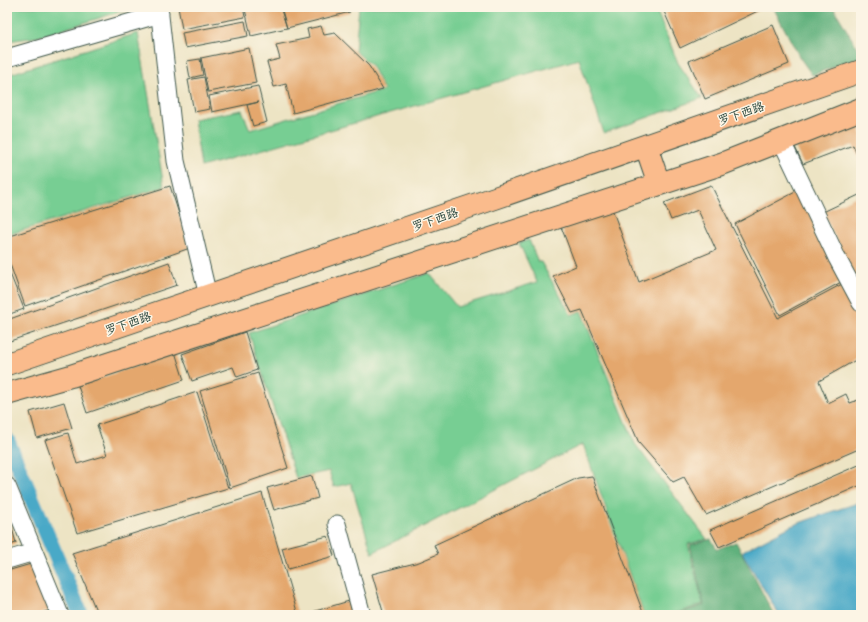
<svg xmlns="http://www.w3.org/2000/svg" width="868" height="622" viewBox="0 0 868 622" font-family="Delius,'LXGW WenKai TC',sans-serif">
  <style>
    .green { fill: #77ce93; stroke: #4b8664 }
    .forest { fill: #61b17d; stroke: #407758 }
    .water { fill: #48a9c7; stroke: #34737e }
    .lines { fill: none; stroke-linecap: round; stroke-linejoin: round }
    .canal { stroke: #48a9c7; stroke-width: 16 }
    .building { fill: #e4a76d }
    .minor-casing { stroke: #3e564a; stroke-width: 19 }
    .major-casing { stroke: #3e564a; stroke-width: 24 }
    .minor { stroke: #fff; stroke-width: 17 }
    .major { stroke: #fabb8c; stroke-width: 22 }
    .labels { text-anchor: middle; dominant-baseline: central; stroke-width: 3; stroke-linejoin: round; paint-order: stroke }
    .street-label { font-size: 12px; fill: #1f3d34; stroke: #fcf5e5 }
  </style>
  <rect width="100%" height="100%" fill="#fcf5e5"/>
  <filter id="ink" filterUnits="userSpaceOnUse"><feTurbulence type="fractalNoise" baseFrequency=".025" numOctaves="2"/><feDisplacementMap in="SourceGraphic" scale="8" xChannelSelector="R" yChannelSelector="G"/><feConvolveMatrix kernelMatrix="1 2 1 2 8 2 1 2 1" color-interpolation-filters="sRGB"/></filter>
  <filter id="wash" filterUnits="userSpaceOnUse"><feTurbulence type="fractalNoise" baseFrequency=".012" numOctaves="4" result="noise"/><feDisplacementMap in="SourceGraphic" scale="16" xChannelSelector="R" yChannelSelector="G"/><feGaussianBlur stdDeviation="0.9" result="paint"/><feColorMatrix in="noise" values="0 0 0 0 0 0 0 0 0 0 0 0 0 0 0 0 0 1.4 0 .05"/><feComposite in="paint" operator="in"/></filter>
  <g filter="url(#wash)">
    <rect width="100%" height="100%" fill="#ede4c4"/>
    <path class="green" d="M7 7H135L38 37 7 41Z
      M359 7H569L570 8 574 7H655L678 63 702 98 604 133 579 59 201 167 194 119 242 110 250 130 384 90 371 65 355 51Z
      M138 33 164 187 7 235V75Z
      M529 240 538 262H541L571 315 581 311 635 444 707 539 688 544 703 604 671 615H644L583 444 372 553 351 483 334 487 329 471 296 478 249 333 429 273 457 307 537 282 519 243Z"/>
    <path class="forest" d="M773 7H833L861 54V57L812 75 800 58Z
      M711 539 717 549 736 542 774 615H675L704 605 690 545Z"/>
    <path class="water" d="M861 502V615H779L743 554V551L791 526 824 514Z"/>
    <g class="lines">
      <path class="canal" d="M7 440 81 615"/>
    </g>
    <g id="blocks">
      <path class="building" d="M178 7H243L245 17 182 29Z
        M252 7H280L287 28 251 36 245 9Z
        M281 7H348L350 12 287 28Z
        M662 7H761L762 9 680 48Z
        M245 21 248 36 185 48 182 33Z
        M773 25 789 64 705 99 689 61Z
        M321 26 324 35 335 33 369 66 383 89 293 113 286 84 274 87 267 62 280 59 276 45 309 38 307 29Z
        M249 48 256 83 208 92 201 58Z
        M200 59 203 75 190 78 187 61Z
        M204 77 210 109 194 112 188 80Z
        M258 86 267 122 253 126 247 105 259 102 212 112 209 96Z
        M861 120V164L853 145 803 164 794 145Z
        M711 185 778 318 844 283 861 312V357L819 381 828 403 846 394 850 403 861 399V448L706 515 684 477 673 482 639 443 582 310 572 313 553 276 576 266 560 224 611 206 639 282 716 250 698 210 671 220 664 203Z
        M170 186 190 248 25 306 7 256V237Z
        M799 190 843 281 780 315 735 224Z
        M861 194V291L823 212Z
        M169 262 177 285 7 342V320Z
        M7 266 24 309 7 315Z
        M245 332 257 370 237 377 233 367 192 381 182 354Z
        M175 352 184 380 87 413 78 386Z
        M258 373 288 468 230 488 200 391Z
        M197 392 228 488 77 533 45 440 68 433 77 464 107 455 97 425Z
        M64 402 72 428 37 438 30 412Z
        M861 464V485L719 547 710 530Z
        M312 476 318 498 274 510 267 488Z
        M592 476 644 615H384L372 574 419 562 438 554 434 545 578 478Z
        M262 493 298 615H98L72 553Z
        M7 509 16 543 7 546Z
        M328 536 334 556 288 569 282 548Z
        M31 564 51 610 35 615H7V571Z
        M349 601 353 615H302Z"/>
    </g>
  </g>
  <g filter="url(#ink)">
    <use href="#blocks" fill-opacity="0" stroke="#3e564a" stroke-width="1"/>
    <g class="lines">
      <g class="minor-casing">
        <path id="minor" d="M159 7 176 161 208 296
          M7 58 160 14
          M781 140 837 258 861 303
          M7 486 60 615
          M337 524 362 615
          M7 560 34 552"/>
      </g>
      <g class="major-casing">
        <path id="major" d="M646 146 659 184
          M7 364 495 198 861 71
          M7 394 71 376 724 163 861 109"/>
      </g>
      <use href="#minor" class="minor"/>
      <use href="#major" class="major"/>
    </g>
  </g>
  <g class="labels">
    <g class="street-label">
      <text transform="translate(741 113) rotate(-19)">罗下西路</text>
      <text transform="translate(435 219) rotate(-19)">罗下西路</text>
      <text transform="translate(128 323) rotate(-19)">罗下西路</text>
    </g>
  </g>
  <rect width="868" height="622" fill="none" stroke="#fcf5e5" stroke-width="24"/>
</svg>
